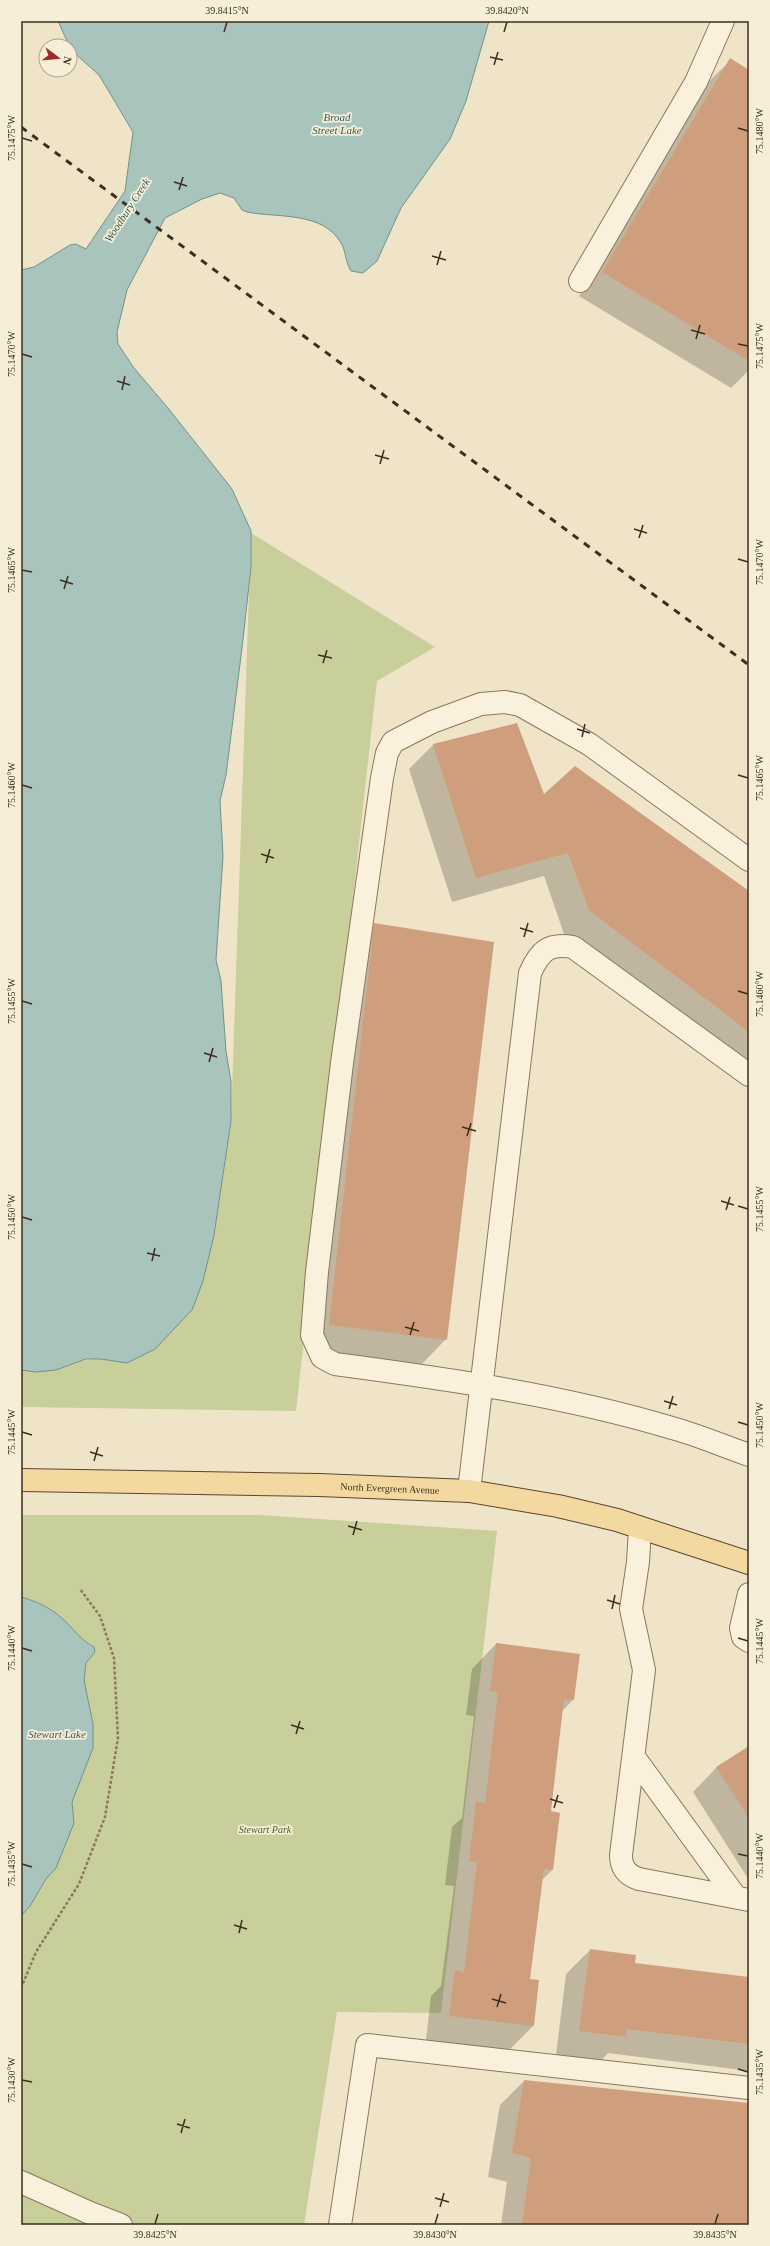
<svg xmlns="http://www.w3.org/2000/svg" width="770" height="2246" viewBox="0 0 770 2246" font-family="'Times New Roman',serif">
  <style>
    .green { fill: #c9cf9b }
    .water { fill: #a9c4bc; stroke: #6f938a }
    .shadow { fill: #0003 }
    .building { fill: #cf9f7d }
    .lines { fill: none; stroke-linecap: round; stroke-linejoin: round }
    .minor-casing { stroke: #8d765c; stroke-width: 24 }
    .major-casing { stroke: #5b4430; stroke-width: 24 }
    .path { stroke: #8d765c; stroke-width: 2.5; stroke-dasharray: 3 2; stroke-linecap: butt }
    .minor { stroke: #faf1dc; stroke-width: 22 }
    .major { stroke: #f3d9a0; stroke-width: 22 }
    .rail { stroke: #3d2e20; stroke-width: 3; stroke-dasharray: 7 7; stroke-linecap: butt }
    .ticks { fill: none; stroke: #3d2e20; stroke-width: 1.5 }
    .labels { text-anchor: middle; dominant-baseline: central; stroke-width: 3.5; stroke-linejoin: round; paint-order: stroke }
    .street-label { font-size: 10px; fill: #3d2e20; stroke: #f7eed8 }
    .park-label { font-size: 10px; font-style: italic; fill: #4d5a26; stroke: #f7eed8 }
    .water-label { font-size: 11px; font-style: italic; fill: #2f5d5a; stroke: #f7eed8 }
    .neatline { fill: none; stroke: #3d2e20; stroke-width: 1.5 }
    .ticks-label { font-size: 10px; text-anchor: middle; fill: #3d2e20 }
  </style>
  <rect width="100%" height="100%" fill="#f0e4c8"/>
  <path class="green" d="M251 533 435 647 377 681 296 1411 21 1407V1371L155 1349 231 1121Z
    M21 1515H260L497 1531 441 2013 337 2012 304 2225H21V1858L93 1724 84 1680 86 1663 95 1652 94 1647C81 1641 75 1631 66 1622 52 1609 39 1602 21 1597Z"/>
  <path class="water" d="M58 21H489L466 101 450 139 401 208 377 261 363 273 351 271C345 261 346 251 341 243 323 211 276 218 247 212L242 210 234 198 220 193 202 199 165 218 127 290 117 332 118 344 134 368 168 408 232 489 251 531V567L242 648 226 775 220 801 223 856 216 960 221 981 226 1051 231 1081V1121L214 1235 203 1281 192 1310 155 1349 127 1363 101 1359H86L56 1370 36 1372 21 1370V270L34 267 70 245 76 244 86 249 125 191 133 132 99 75 71 50Z
    M21 1597C39 1602 53 1609 66 1622 75 1631 82 1641 94 1647L95 1652 86 1663 84 1680 93 1724V1748L72 1802 74 1823 56 1868 46 1879 30 1906 21 1916Z"/>
  <path class="shadow" d="M731 60 749 71V370L731 388 579 296 706 84Z
    M434 744 749 893V1075L564 934 544 876 452 902 409 769Z
    M375 924 446 1339 422 1364 305 1349 350 948Z
    M496 1644 579 1655 573 1700 561 1712 550 1812 559 1813 552 1870 541 1881 529 1979 533 2026 509 2050 426 2040 431 1996 441 1986 454 1886 445 1885 452 1827 462 1818 474 1716 466 1715 472 1669Z
    M749 1747V1880L693 1792 717 1767Z
    M590 1950 634 1964 749 1978V2071L608 2053 601 2061 556 2055 566 1974Z
    M524 2081 749 2104V2225H501L507 2182 488 2177 500 2105Z"/>
  <path class="building" d="M730 58 749 70V361L602 272Z
    M517 723 544 794 575 766 749 891V1032L589 910 568 853 476 878 433 744Z
    M374 923 494 942 447 1340 329 1325Z
    M496 1643 580 1654 574 1700 564 1699 551 1811 560 1813 553 1870 544 1869 530 1979 539 1980 534 2026 449 2016 455 1970 464 1972 477 1862 469 1861 476 1802 485 1803 498 1692 490 1691Z
    M749 1746V1818L716 1767Z
    M590 1949 636 1955 635 1963 749 1977V2044L627 2029 626 2037 579 2031Z
    M524 2080 749 2103V2225H522L531 2158 512 2153Z"/>
  <g class="lines">
    <g class="minor-casing">
      <path id="minor" d="M580 281 696 82 723 21
        M749 860 589 744 520 705 505 702 481 704 432 722 393 742 387 753 382 778 342 1063 317 1272 312 1335 322 1357 335 1364C448 1379 562 1395 672 1428 698 1435 723 1446 749 1455
        M469 1491 530 973C540 951 548 943 573 947L749 1075
        M640 1528 638 1562 631 1609 644 1670 621 1855C621 1868 627 1875 639 1879L749 1900
        M749 1594 741 1628 743 1637 749 1641
        M634 1757 735 1896
        M21 2182 90 2213 121 2225
        M340 2225 367 2045 749 2088"/>
    </g>
    <g class="major-casing">
      <g id="major">
        <path id="s1" d="M21 1480 319 1485 469 1491 558 1506 617 1520 749 1563"/>
      </g>
    </g>
    <path class="path" d="M21 1988 36 1952 79 1884 105 1817 118 1738 114 1658 100 1616 80 1589"/>
    <use href="#minor" class="minor"/>
    <use href="#major" class="major"/>
    <path class="rail" d="M21 127 749 665"/>
  </g>
  <path class="ticks" d="M224 32 227 22M504 32 507 22M490 57 503 60M494 65 498 52M738 128 748 131M22 138 32 141M174 182 187 186M179 190 183 177M432 256 446 260M437 265 441 251M691 330 705 334M696 339 700 325M738 344 748 346M22 354 32 357M117 381 130 385M122 390 125 376M375 455 389 459M380 464 384 450M634 529 647 533M639 538 643 525M738 559 748 562M22 570 32 572M60 580 73 584M64 589 68 576M318 655 332 658M323 663 327 650M577 729 590 733M582 737 585 724M738 775 748 778M22 785 32 788M261 854 274 858M266 863 270 849M520 928 533 932M524 937 528 923M738 991 748 994M22 1001 32 1004M204 1053 217 1057M209 1062 213 1048M462 1127 476 1131M467 1136 471 1123M721 1201 734 1205M738 1206 748 1209M726 1210 730 1197M22 1217 32 1220M147 1253 160 1256M152 1261 155 1248M405 1327 419 1331M410 1335 414 1322M664 1401 677 1405M669 1409 673 1396M738 1422 748 1425M22 1432 32 1435M90 1452 103 1456M94 1461 98 1447M348 1526 362 1530M353 1535 357 1521M607 1600 620 1604M612 1609 615 1595M738 1638 748 1641M22 1648 32 1651M291 1725 304 1729M296 1734 300 1721M550 1799 563 1803M554 1808 558 1795M738 1854 748 1856M22 1864 32 1867M234 1925 247 1929M239 1933 242 1920M492 1999 506 2003M497 2007 501 1994M738 2069 748 2072M22 2080 32 2082M177 2124 190 2128M181 2133 185 2119M435 2198 449 2202M440 2207 444 2193M155 2224 158 2214M435 2224 438 2214M715 2224 718 2214"/>
  <g class="labels">
    <g class="street-label">
      <text stroke="none"><textPath href="#s1" startOffset="369">North Evergreen Avenue</textPath></text>
    </g>
    <g class="park-label">
      <text x="265" y="1829">Stewart Park</text>
    </g>
    <g class="water-label">
      <text x="337" y="117">Broad<tspan x="337" dy="13">Street Lake</tspan></text>
      <text transform="translate(127 210) rotate(-57)">Woodbury Creek</text>
      <text x="57" y="1734">Stewart Lake</text>
    </g>
  </g>
  <rect width="770" height="2246" fill="none" stroke="#f7eed8" stroke-width="44"/>
  <g transform="translate(58 58) rotate(106)"><circle r="19" fill="#f7eed8" stroke="#ada18e"/>
  <path d="M0-3L7 15L0 10L-7 15Z" fill="#9e2a2b"/>
  <text y="-6" font-size="11" font-weight="bold" text-anchor="middle" fill="#3d2e20">N</text>
  </g>
  <rect x="22" y="22" width="726" height="2202" class="neatline"/>
  <g class="ticks-label">
    <text x="227" y="14">39.8415°N</text>
    <text x="507" y="14">39.8420°N</text>
    <text transform="translate(759 131) rotate(-90)" y="4">75.1480°W</text>
    <text transform="translate(11 138) rotate(-90)" y="4">75.1475°W</text>
    <text transform="translate(759 346) rotate(-90)" y="4">75.1475°W</text>
    <text transform="translate(11 354) rotate(-90)" y="4">75.1470°W</text>
    <text transform="translate(759 562) rotate(-90)" y="4">75.1470°W</text>
    <text transform="translate(11 570) rotate(-90)" y="4">75.1465°W</text>
    <text transform="translate(759 778) rotate(-90)" y="4">75.1465°W</text>
    <text transform="translate(11 785) rotate(-90)" y="4">75.1460°W</text>
    <text transform="translate(759 994) rotate(-90)" y="4">75.1460°W</text>
    <text transform="translate(11 1001) rotate(-90)" y="4">75.1455°W</text>
    <text transform="translate(759 1209) rotate(-90)" y="4">75.1455°W</text>
    <text transform="translate(11 1217) rotate(-90)" y="4">75.1450°W</text>
    <text transform="translate(759 1425) rotate(-90)" y="4">75.1450°W</text>
    <text transform="translate(11 1432) rotate(-90)" y="4">75.1445°W</text>
    <text transform="translate(759 1641) rotate(-90)" y="4">75.1445°W</text>
    <text transform="translate(11 1648) rotate(-90)" y="4">75.1440°W</text>
    <text transform="translate(759 1856) rotate(-90)" y="4">75.1440°W</text>
    <text transform="translate(11 1864) rotate(-90)" y="4">75.1435°W</text>
    <text transform="translate(759 2072) rotate(-90)" y="4">75.1435°W</text>
    <text transform="translate(11 2080) rotate(-90)" y="4">75.1430°W</text>
    <text x="155" y="2238">39.8425°N</text>
    <text x="435" y="2238">39.8430°N</text>
    <text x="715" y="2238">39.8435°N</text>
  </g>
</svg>
